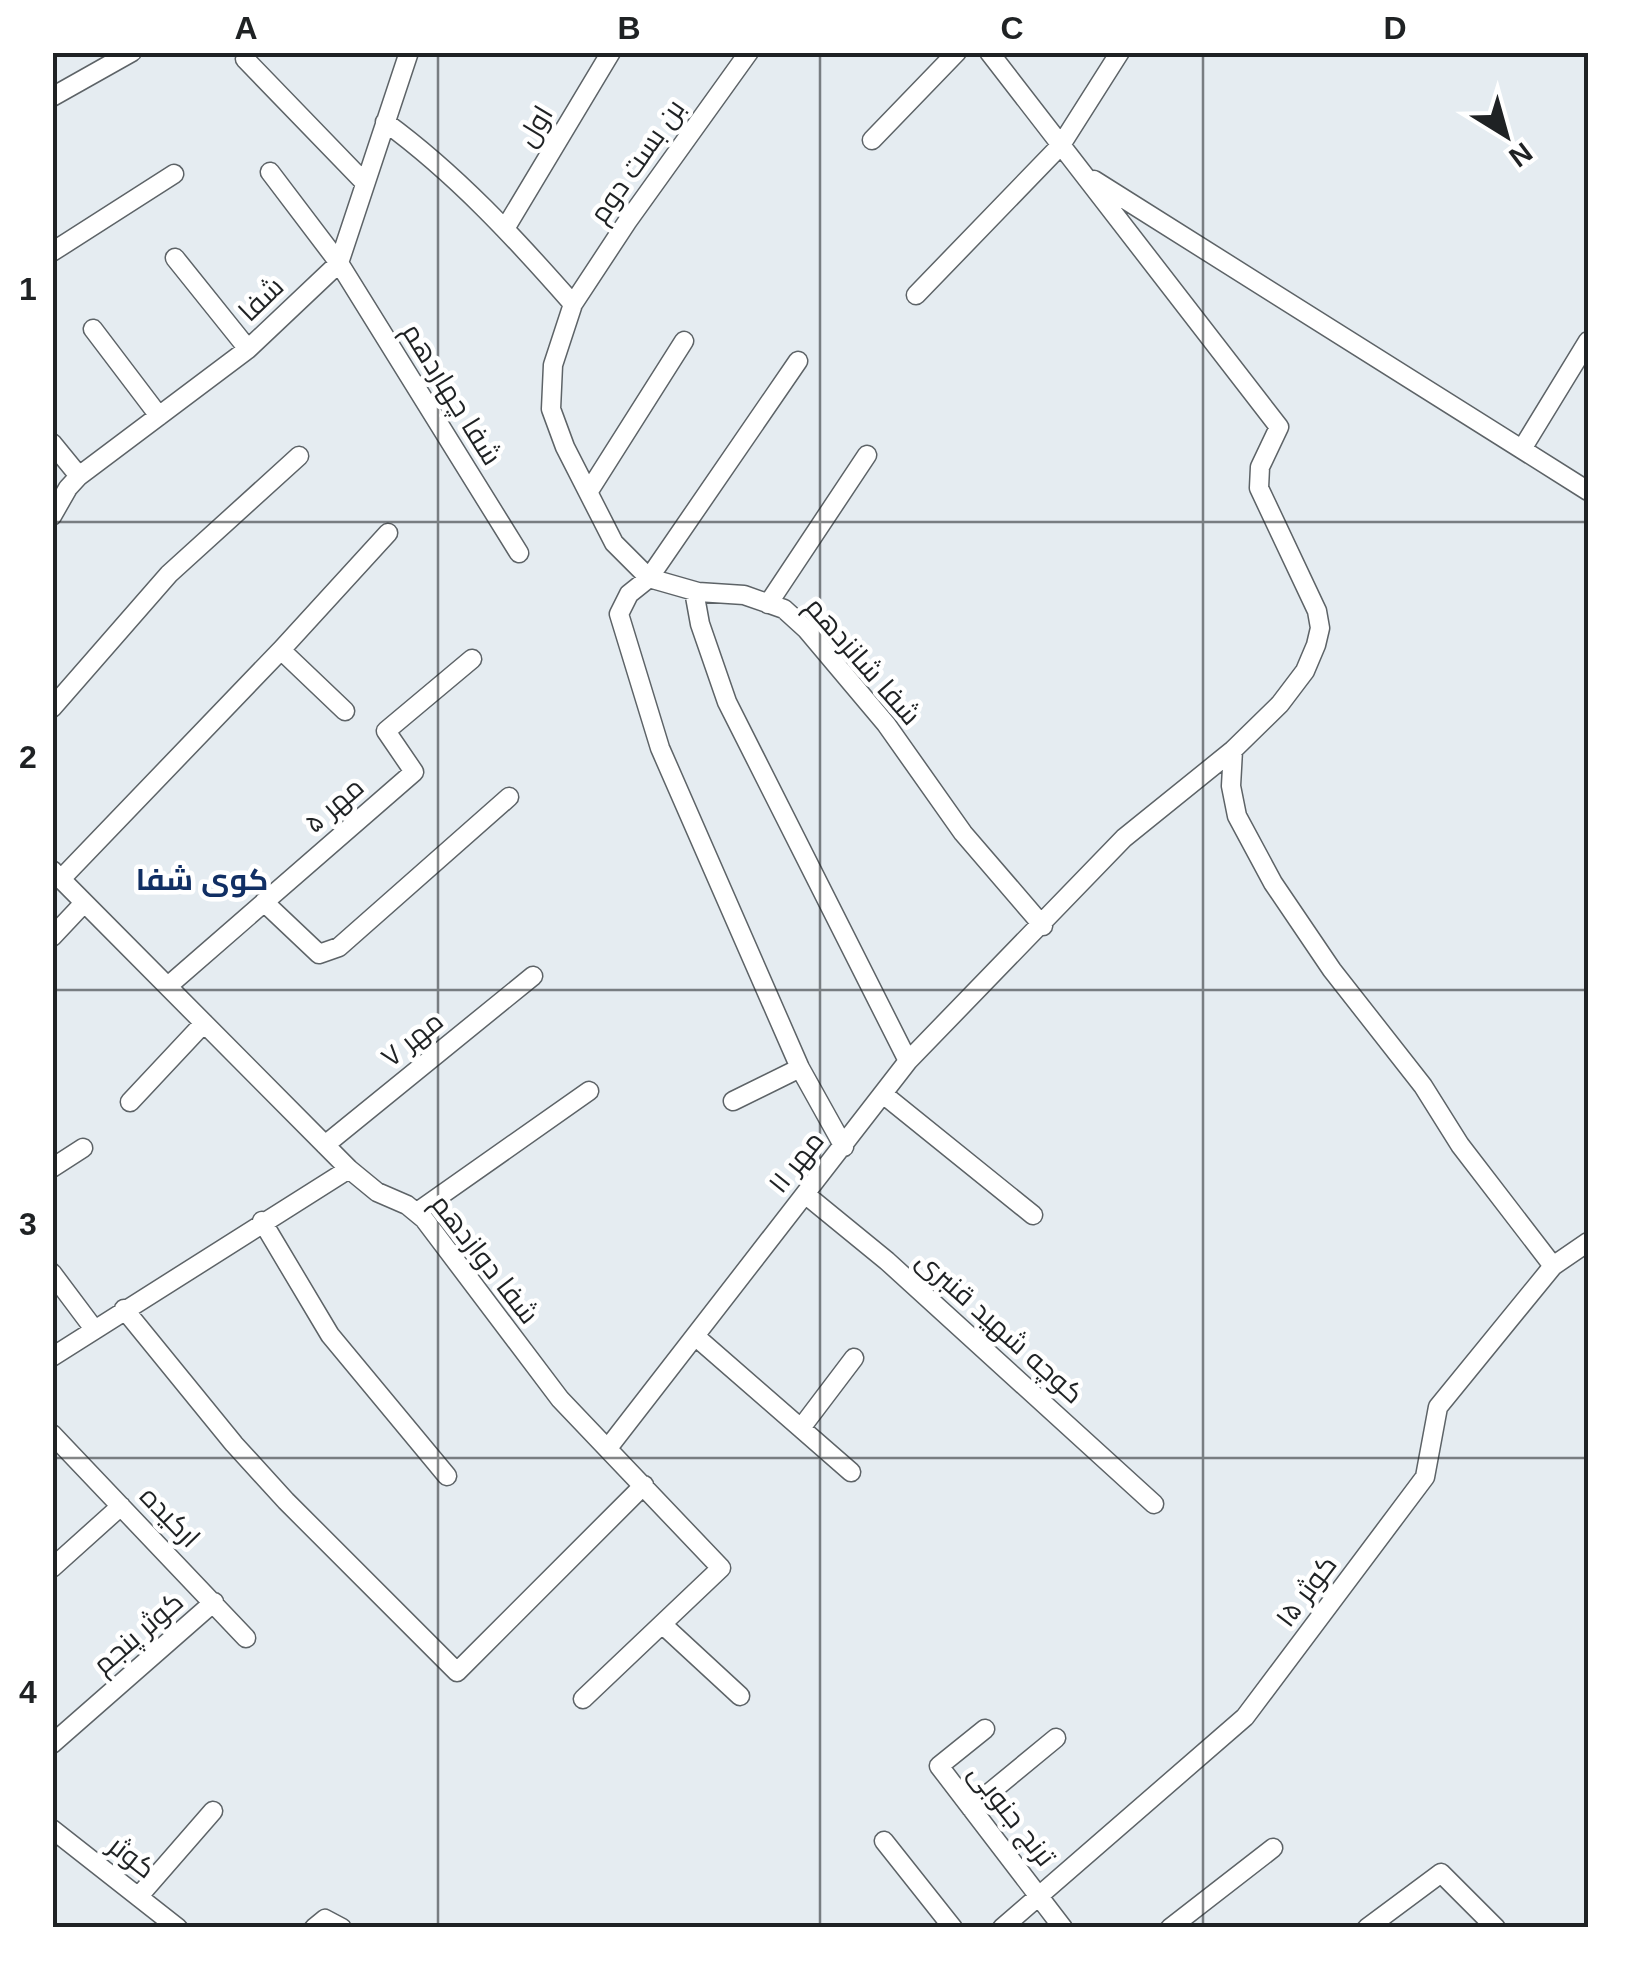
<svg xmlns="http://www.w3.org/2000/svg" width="1641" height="1980" viewBox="0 0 1641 1980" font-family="Arial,Cairo,sans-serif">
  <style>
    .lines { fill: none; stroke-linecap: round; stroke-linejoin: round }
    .street-casing { stroke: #5d6367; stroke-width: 21 }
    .street { stroke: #fff; stroke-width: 18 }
    .grid { fill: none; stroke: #1f2224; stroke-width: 2.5; stroke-opacity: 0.55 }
    .labels { text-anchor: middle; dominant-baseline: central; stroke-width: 9; stroke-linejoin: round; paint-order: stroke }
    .street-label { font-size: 28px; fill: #1f2224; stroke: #fff }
    .neighbourhood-label { font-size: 30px; font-weight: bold; fill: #112f64; stroke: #fff }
    .neatline { fill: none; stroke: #1f2224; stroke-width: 4 }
    .grid-label { font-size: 32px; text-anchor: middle; font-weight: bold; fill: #1f2224 }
  </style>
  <rect width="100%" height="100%" fill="#e5ecf1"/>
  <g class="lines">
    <g class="street-casing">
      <path id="street" d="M749 52 627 222 573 304 553 365 551 409 565 447 614 543 649 578 698 592 744 595 784 609 806 629 886 724 963 833 1043 926
        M245 59 364 182
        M52 97 132 52
        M385 122C456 174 515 238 573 304
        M872 140 957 52
        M270 172 339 263 519 553
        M1094 180 1588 491
        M506 227 611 52
        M52 252 174 174
        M175 258 248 349
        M916 295 1061 145 1120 52
        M93 329 159 416
        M798 361 649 578 629 594 619 614 660 748 800 1068 844 1147
        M52 443 79 476
        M1522 449 1588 341
        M589 491 684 341
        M52 516 68 488 79 476 248 349 339 263 409 52
        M694 591 700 624 727 702 908 1061
        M768 604 867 455
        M281 650 345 711
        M52 708 169 574 299 456
        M1233 750 1231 786 1237 816 1273 883 1332 970 1423 1086 1460 1145 1553 1266
        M52 870 349 1169 377 1192 407 1205 424 1219 560 1399 721 1568 583 1699
        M61 879 281 650 388 533
        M264 902 319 954 339 947 509 797
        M52 937 84 903
        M168 986 414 772 386 731 472 659
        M883 1094 1033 1215
        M733 1101 800 1068
        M130 1102 204 1023
        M325 1145 533 976
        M52 1168 83 1148
        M805 1194 887 1261 1154 1504
        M417 1212 589 1091
        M262 1221 330 1335 447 1476
        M52 1273 94 1329
        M124 1309 234 1444 286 1501 457 1672 644 1485
        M695 1336 851 1472
        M52 1357 349 1169
        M801 1428 854 1358
        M52 1434 246 1638
        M608 1448 908 1061 1124 838 1233 750 1280 704 1305 671 1316 645 1320 628 1317 611 1259 488 1260 467 1279 427 989 52
        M52 1568 121 1506
        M662 1624 740 1696
        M985 1729 939 1766 1063 1928
        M52 1744 214 1602
        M971 1808 1056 1738
        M52 1829 178 1928
        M884 1841 953 1928
        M139 1896 213 1811
        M314 1928 325 1919 342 1928
        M1002 1928 1245 1717 1425 1477 1438 1407 1553 1266 1588 1242
        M1170 1928 1273 1848
        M1367 1928 1441 1873 1496 1928"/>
    </g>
    <use href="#street" class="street"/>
  </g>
  <path class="grid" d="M438 52V1928M820 52V1928M1203 52V1928M52 522H1588M52 990H1588M52 1458H1588"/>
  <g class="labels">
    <g class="street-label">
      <text transform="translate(535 126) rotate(-59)">اول</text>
      <text transform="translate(637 161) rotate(-55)">بن بست دوم</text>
      <text transform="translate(261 299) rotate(-44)">شفا</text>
      <text transform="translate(452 394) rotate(58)">شفا چهاردهم</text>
      <text transform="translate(863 661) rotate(49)">شفا شانزدهم</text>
      <text transform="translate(334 805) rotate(-41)">مهر ۵</text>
      <text transform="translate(412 1039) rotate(-39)">مهر ۷</text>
      <text transform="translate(796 1162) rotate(-51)">مهر ۱۱</text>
      <text transform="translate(485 1259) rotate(52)">شفا دوازدهم</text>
      <text transform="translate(1000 1327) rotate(42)">کوچه شهید قنبری</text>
      <text transform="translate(170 1517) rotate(46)">ارکیده</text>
      <text transform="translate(1306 1591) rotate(-53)">کوثر ۱۵</text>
      <text transform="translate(138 1633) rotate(-41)">کوثر پنجم</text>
      <text transform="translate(1012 1815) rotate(52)">ترنج جنوبی</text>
      <text transform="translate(132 1857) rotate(38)">کوثر</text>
    </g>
    <g class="neighbourhood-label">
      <text x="202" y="879">کوی شفا</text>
    </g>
  </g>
  <rect width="1641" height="1980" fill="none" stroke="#ffffff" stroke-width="110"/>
  <g transform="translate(1506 135) rotate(143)" stroke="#ffffff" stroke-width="8" paint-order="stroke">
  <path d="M0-8L18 38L0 25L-18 38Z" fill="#1f2224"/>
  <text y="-15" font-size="28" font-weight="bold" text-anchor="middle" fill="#1f2224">N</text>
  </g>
  <rect x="55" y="55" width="1531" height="1870" class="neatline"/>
  <g class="grid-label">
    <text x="246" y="39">A</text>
    <text x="629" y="39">B</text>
    <text x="1012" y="39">C</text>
    <text x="1395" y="39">D</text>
    <text x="28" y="300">1</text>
    <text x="28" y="768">2</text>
    <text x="28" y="1235">3</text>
    <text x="28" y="1703">4</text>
  </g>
</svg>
